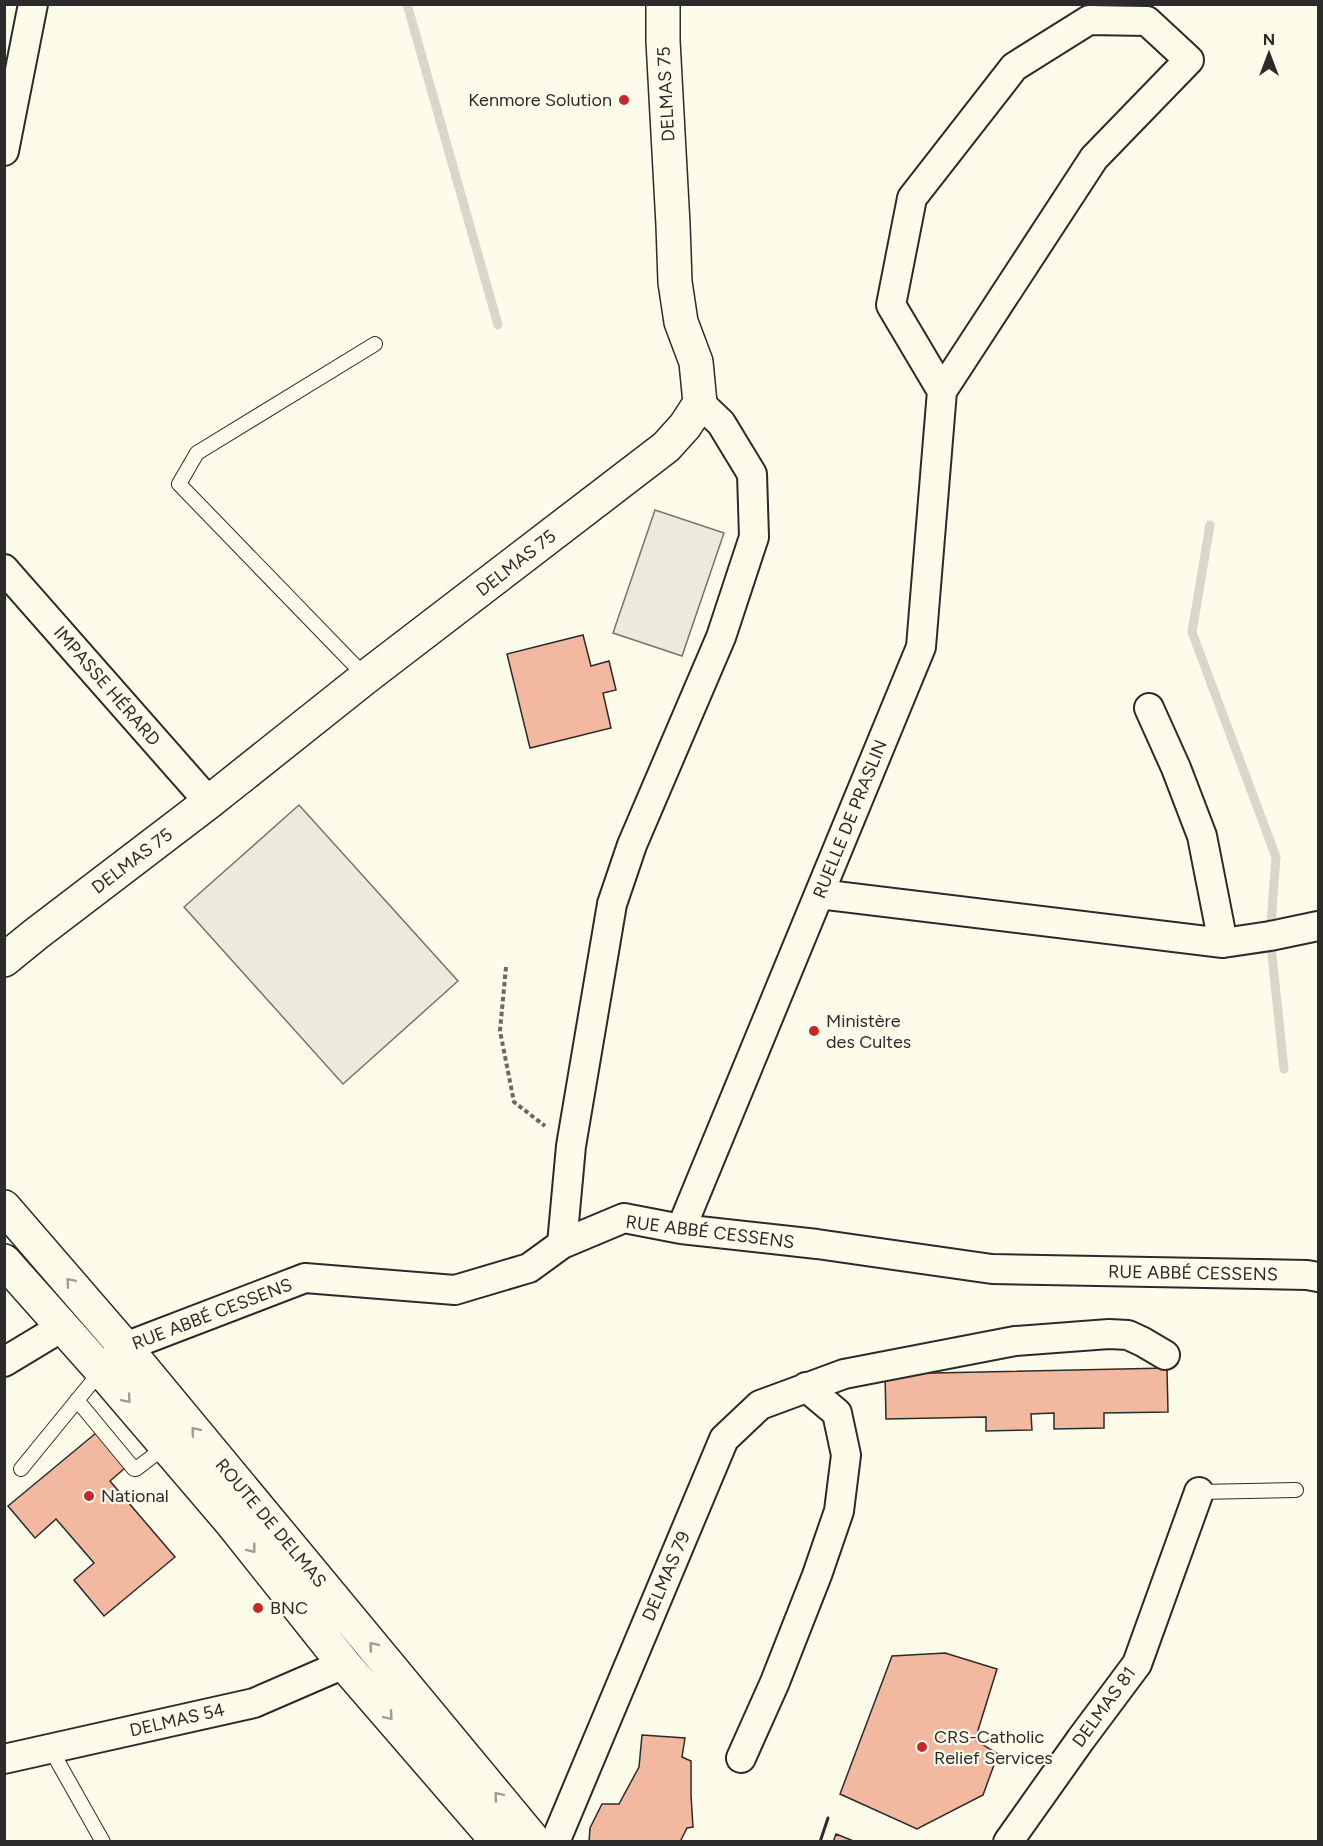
<svg xmlns="http://www.w3.org/2000/svg" width="1323" height="1846" viewBox="0 0 1323 1846" font-family="Figtree,sans-serif">
  <style>
    .green { fill: #ecebdb; stroke: #74746e; stroke-width: 1.5 }
    .lines { fill: none; stroke-linecap: round; stroke-linejoin: round }
    .stream { stroke: #d8d7c9; stroke-width: 9 }
    .building { fill: #f2b8a0; stroke: #2b2b2b; stroke-width: 1.5 }
    .lane-casing { stroke: #2b2b2b; stroke-width: 16 }
    .street-casing { stroke: #2b2b2b; stroke-width: 32 }
    .secondary-casing { stroke: #2b2b2b; stroke-width: 36 }
    .primary-casing { stroke: #2b2b2b; stroke-width: 36 }
    .path { stroke: #6a6964; stroke-width: 4; stroke-dasharray: 4.5 3; stroke-linecap: butt }
    .lane { stroke: #fdfbea; stroke-width: 14 }
    .street { stroke: #fdfbea; stroke-width: 28 }
    .secondary { stroke: #fdfbea; stroke-width: 33 }
    .primary { stroke: #fdfbea; stroke-width: 33 }
    .wall { stroke: #2b2b2b; stroke-width: 3 }
    .oneway { stroke: #9e9d94 }
    .poi-dot { fill: #c62828; stroke: #fdfbea; stroke-width: 2 }
    .labels { text-anchor: middle; dominant-baseline: central; stroke-width: 4.5; stroke-linejoin: round; paint-order: stroke }
    .street-label { font-size: 18px; fill: #2b2b2b; stroke: #fdfbea }
    .poi-label { font-size: 18px; fill: #2b2b2b; stroke: #fdfbea; text-anchor: start }
  </style>
  <rect width="100%" height="100%" fill="#fdfbea"/>
  <path class="green" d="M655 510 724 533 682 656 613 633Z
    M299 805 458 981 343 1084 184 907Z"/>
  <g class="lines">
    <path class="stream" d="M407 4 498 325
      M1210 525 1192 632 1276 857 1270 936 1284 1069"/>
  </g>
  <path class="building" d="M583 635 591 666 609 661 616 690 603 693 611 728 530 748 507 654Z
    M1167 1368 1168 1412 1104 1413V1428L1054 1429V1413L1031 1414 1032 1430 986 1431V1417L886 1419 885 1374Z
    M96 1433 125 1468 110 1481 175 1557 104 1616 74 1580 94 1563 56 1519 35 1538 8 1506Z
    M945 1653 997 1669 975 1740 998 1754 983 1795 917 1829 840 1794 892 1656Z
    M642 1735 685 1738 682 1757 691 1761V1795L693 1827 687 1828 680 1842H589L590 1828 602 1804H619L639 1767Z
    M836 1834 856 1842H833Z"/>
  <g class="lines">
    <g class="lane-casing">
      <path id="lane" d="M366 677 179 484 197 453 375 344
        M77 1400 134 1469H136L166 1446
        M21 1469 101 1371
        M1199 1492 1296 1490
        M50 1748 103 1842"/>
    </g>
    <g class="street-casing">
      <path id="street" d="M1089 20 1147 21 1189 60 1094 158 942 391 891 305 912 198 1014 67Z
        M4 151 33 4
        M4 569 209 802
        M1149 708 1176 768 1202 836 1223 943
        M819 894 1223 943 1270 936 1318 926
        M681 1229 921 647 942 391
        M562 1244 571 1146 612 904 632 845 721 637 754 537 752 474 721 423 700 403
        M111 1361 125 1347 305 1278 455 1290 529 1268 562 1244 624 1218 681 1229 817 1244 992 1269 1307 1275 1318 1277
        M4 1362 62 1327
        M741 1758 775 1682 817 1575 839 1511 846 1455 837 1413 806 1387
        M4 1759 254 1703 344 1664
        M555 1842 724 1439 760 1405 844 1374 1015 1341 1109 1334 1128 1335 1143 1342 1165 1355
        M1008 1842 1081 1739 1137 1664 1199 1492"/>
    </g>
    <g class="secondary-casing">
      <path id="secondary" d="M4 960 36 934 209 802 366 677 666 447 685 426 700 403 696 362 681 322 675 282 673 225 663 41V4"/>
    </g>
    <g class="primary-casing">
      <path id="primary" d="M4 1207 125 1347 535 1842
        M4 1261 101 1370 231 1522 344 1664 498 1842"/>
    </g>
    <path class="path" d="M506 967 500 1031 514 1102 545 1126"/>
    <use href="#lane" class="lane"/>
    <use href="#street" class="street"/>
    <use href="#secondary" class="secondary"/>
    <use href="#primary" class="primary"/>
    <path class="wall" d="M820 1842 828 1818"/>
  </g>
  <defs><path id="oneway-chevron" d="M-2-3.5L2.5 0L-2 3.5" fill="none" stroke-width="1.6" stroke-linecap="round" stroke-linejoin="round" transform="scale(1.5)"/></defs>
  <g class="oneway">
    <use href="#oneway-chevron" transform="translate(70 1282) rotate(-131)"/>
    <use href="#oneway-chevron" transform="translate(127 1399) rotate(50)"/>
    <use href="#oneway-chevron" transform="translate(195 1431) rotate(-130)"/>
    <use href="#oneway-chevron" transform="translate(252 1549) rotate(52)"/>
    <use href="#oneway-chevron" transform="translate(373 1646) rotate(-130)"/>
    <use href="#oneway-chevron" transform="translate(389 1716) rotate(49)"/>
    <use href="#oneway-chevron" transform="translate(498 1796) rotate(-130)"/>
  </g>
  <g class="poi-dot">
    <circle cx="624" cy="100" r="6"/>
    <circle cx="814" cy="1031" r="6"/>
    <circle cx="89" cy="1496" r="6"/>
    <circle cx="258" cy="1608" r="6"/>
    <circle cx="922" cy="1747" r="6"/>
  </g>
  <g class="labels">
    <g class="street-label">
      <text transform="translate(666 94) rotate(-93)">DELMAS 75</text>
      <text transform="translate(516 563) rotate(-38)">DELMAS 75</text>
      <text transform="translate(107 686) rotate(49)">IMPASSE HÉRARD</text>
      <text transform="translate(850 819) rotate(-68)">RUELLE DE PRASLIN</text>
      <text transform="translate(132 861) rotate(-37)">DELMAS 75</text>
      <text transform="translate(710 1232) rotate(7)">RUE ABBÉ CESSENS</text>
      <text transform="translate(1193 1273) rotate(1)">RUE ABBÉ CESSENS</text>
      <text transform="translate(212 1314) rotate(-21)">RUE ABBÉ CESSENS</text>
      <text transform="translate(271 1523) rotate(50)">ROUTE DE DELMAS</text>
      <text transform="translate(666 1576) rotate(-67)">DELMAS 79</text>
      <text transform="translate(1104 1707) rotate(-54)">DELMAS 81</text>
      <text transform="translate(177 1720) rotate(-13)">DELMAS 54</text>
    </g>
    <g class="poi-label">
      <text x="612" y="100" text-anchor="end">Kenmore Solution</text>
      <text x="826" y="1021">Ministère<tspan x="826" dy="21">des Cultes</tspan></text>
      <text x="101" y="1496">National</text>
      <text x="270" y="1608">BNC</text>
      <text x="934" y="1737">CRS-Catholic<tspan x="934" dy="21">Relief Services</tspan></text>
    </g>
  </g>
  <rect width="1323" height="1846" fill="none" stroke="#2b2b2b" stroke-width="12"/>
  <g transform="translate(1269 54)" stroke="#fdfbea" stroke-width="4.5" paint-order="stroke">
  <path d="M0-4.5L10 22L0 15L-10 22Z" fill="#2b2b2b"/>
  <text y="-9" font-size="16" font-weight="bold" text-anchor="middle" fill="#2b2b2b">N</text>
  </g>
</svg>
